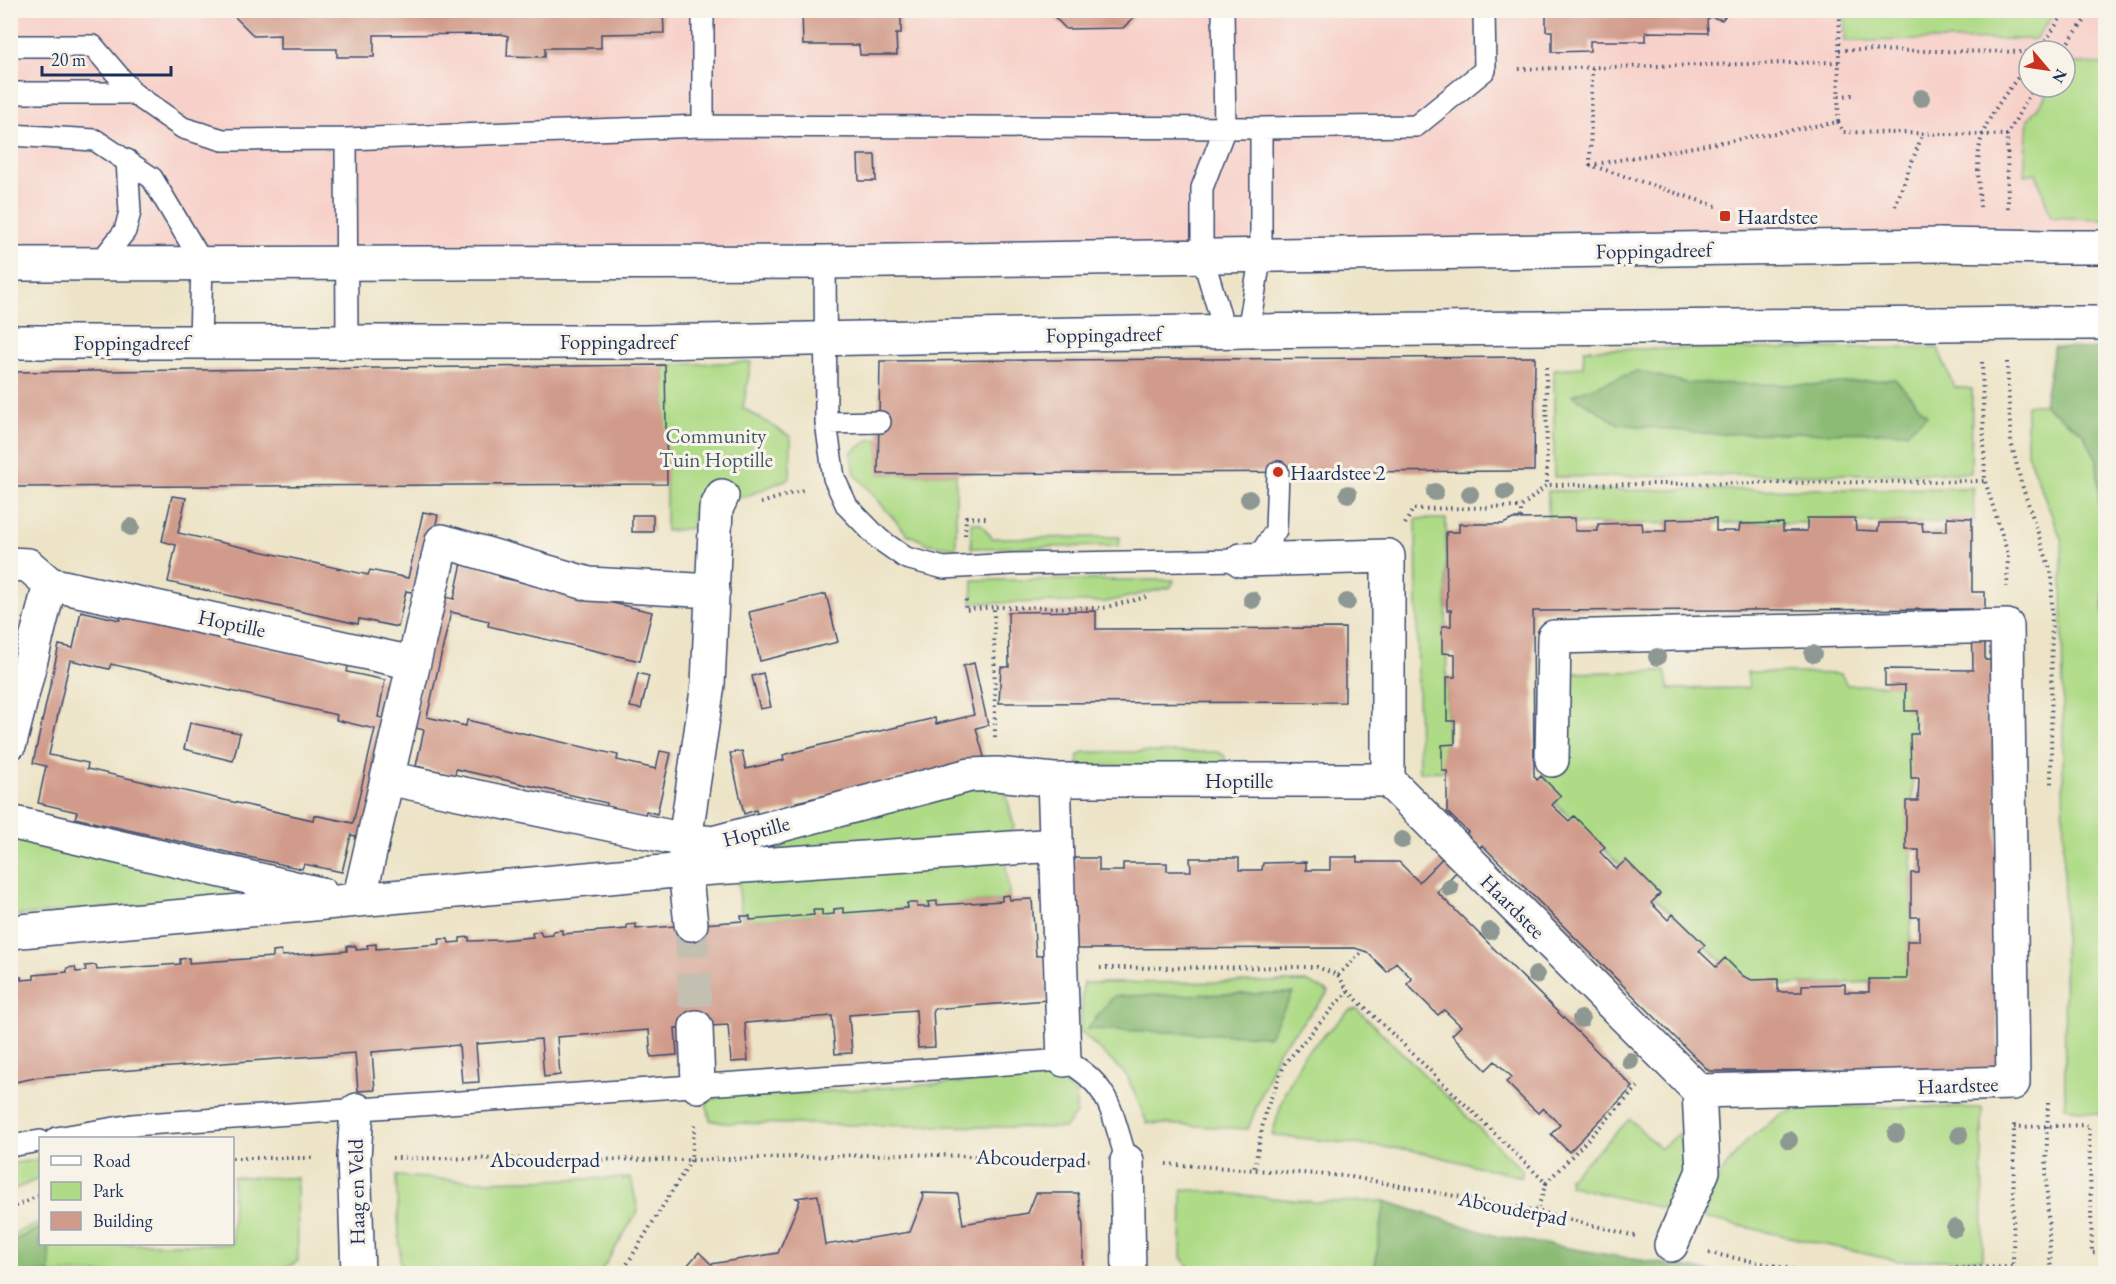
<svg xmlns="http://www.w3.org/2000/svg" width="2116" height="1284" viewBox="0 0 2116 1284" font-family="'EB Garamond',serif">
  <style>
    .built { fill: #f7d0c9; fill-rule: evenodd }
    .green { fill: #afdb87; stroke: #658572; stroke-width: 1.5 }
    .forest { fill: #8bbb74; stroke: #537569; stroke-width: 1.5 }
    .building { fill: #d19b8b; fill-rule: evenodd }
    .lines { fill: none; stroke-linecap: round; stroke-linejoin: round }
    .street-tunnel { stroke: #c3c0b2; stroke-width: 33; stroke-dasharray: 33 16; stroke-linecap: butt }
    .lane-casing { stroke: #3a4a6e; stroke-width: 24 }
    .street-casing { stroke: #3a4a6e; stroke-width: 36 }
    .secondary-casing { stroke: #3a4a6e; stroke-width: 36 }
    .path { stroke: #3a4a6e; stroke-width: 4; stroke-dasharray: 1.5 4.5; stroke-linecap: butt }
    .lane { stroke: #fff; stroke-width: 21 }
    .street { stroke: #fff; stroke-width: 33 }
    .secondary { stroke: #fff; stroke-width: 33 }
    .secondary-bridge-casing { stroke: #3a4a6e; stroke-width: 36; stroke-linecap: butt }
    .secondary-bridge { stroke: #fff; stroke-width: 33 }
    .tree { fill: #8e9893 }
    .poi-dot { fill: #c8321e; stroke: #f7f3e8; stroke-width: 2 }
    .labels { text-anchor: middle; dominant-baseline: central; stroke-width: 6; stroke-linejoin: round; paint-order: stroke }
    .poi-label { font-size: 21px; fill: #1b2f5e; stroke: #f7f3e8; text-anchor: start }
    .street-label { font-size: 21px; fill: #1b2f5e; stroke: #f7f3e8 }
    .park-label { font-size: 21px; fill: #405a68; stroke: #f7f3e8 }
  </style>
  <rect width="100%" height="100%" fill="#f7f3e8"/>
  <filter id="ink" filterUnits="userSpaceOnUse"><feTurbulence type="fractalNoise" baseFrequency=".0167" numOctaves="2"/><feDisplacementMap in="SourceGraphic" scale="12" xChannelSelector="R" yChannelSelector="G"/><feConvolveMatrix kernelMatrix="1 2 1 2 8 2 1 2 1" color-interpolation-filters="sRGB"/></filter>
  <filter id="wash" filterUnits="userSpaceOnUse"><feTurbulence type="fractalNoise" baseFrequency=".008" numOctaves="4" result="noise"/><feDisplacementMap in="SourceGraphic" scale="24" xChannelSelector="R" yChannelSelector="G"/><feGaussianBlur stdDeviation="1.35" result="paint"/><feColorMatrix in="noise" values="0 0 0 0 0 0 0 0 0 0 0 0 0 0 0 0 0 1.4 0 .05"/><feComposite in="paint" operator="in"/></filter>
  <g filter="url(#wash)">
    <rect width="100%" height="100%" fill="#ede4c7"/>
    <path class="built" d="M10 11H2105V237L11 265ZM2029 51H2065V87H2029Z"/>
    <path class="green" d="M1845 11V10L2057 11 2035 39 1845 41Z
      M2073 63 2105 64V219L2051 217 2036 173 2024 175 2028 119 2054 87H2065V74Z
      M1938 348 1954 387 1972 389 1971 473 1554 477V369L1583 367 1584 349Z
      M751 362 743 408 791 437 790 478 745 497 695 495 692 528 666 531 665 365Z
      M2027 405H2044L2083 433 2097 459 2106 649 2105 1116 2065 1107 2062 541 2027 453Z
      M879 439V474H956V548L929 544 907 534 855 474 851 453 869 440Z
      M1973 488 1974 522 1548 524V491Z
      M1416 519H1446L1447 771 1419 772Z
      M971 522 981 524 992 538 1120 537 1119 546 971 548Z
      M973 580H1174L1171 587 1106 602 972 603Z
      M1665 671 1669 689 1749 688 1747 672 1841 674 1847 685H1914L1910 981 1755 986 1742 981 1537 786 1565 751 1566 673Z
      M1085 752H1217L1224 755 1226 762 1221 766H1078V756Z
      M988 784 1005 789 1014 827 1009 835 783 852 778 844 780 837Z
      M11 829 264 895 11 916Z
      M1005 858 1010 900 742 921 738 880Z
      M1308 982 1329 992 1278 1051 1248 1129 1147 1123 1127 1076 1080 1031 1083 983Z
      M1357 1009 1522 1170V1177L1411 1150 1272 1135 1285 1092 1304 1055 1349 1011Z
      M1056 1076 1076 1094V1114L1064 1128 724 1123 710 1120 706 1102 725 1094 803 1093Z
      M1817 1106 1982 1108 1983 1259 1898 1261 1704 1218 1710 1193 1725 1168 1746 1141 1783 1113Z
      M1630 1119 1660 1149 1679 1133C1690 1163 1682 1184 1665 1209L1570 1186 1569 1178Z
      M40 1159V1178L11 1191V1164Z
      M396 1176 474 1181 631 1178 638 1211 600 1273H401Z
      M233 1177 297 1178 298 1261 283 1270 220 1274 11 1273 10 1235 40 1223V1244H232Z
      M1182 1189 1316 1202 1385 1201 1374 1273H1193L1181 1257Z"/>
    <path class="forest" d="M2054 347 2105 350V649L2097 460 2083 433 2044 405Z
      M1637 371 1687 383 1816 385 1895 379 1927 415 1907 432 1710 434 1619 424 1572 395Z
      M1293 993 1269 1036 1087 1029 1114 996Z
      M1385 1201 1496 1236 1718 1273H1374Z
      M40 1228V1244H49L50 1273H11V1242Z"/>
    <g id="blocks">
      <path class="building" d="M228 10H663L664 33 601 34V48H545V57L507 56 508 36 501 34 374 35V57H337V49H280V35L254 36Z
        M802 10H901V34H896L897 55H860L859 45H803Z
        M1048 10H1141L1123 28 1066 29Z
        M1546 10H1730L1722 20 1711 17 1707 20 1708 33 1646 32V41H1590V51L1552 52V31H1546Z
        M858 155H875L876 181H859Z
        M1535 357 1534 471 878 474 880 361Z
        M665 365 667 484 10 487V372Z
        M172 496 186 498 178 533 368 575 370 570 408 578 423 512 438 515 420 594 406 591 398 627 359 619 358 624 168 582 176 545 162 541Z
        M632 515H653V532H632Z
        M1947 517 1972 518V592H1985V660H1995L1998 1070 1709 1071 1482 845 1437 892 1633 1087 1569 1152 1551 1134 1560 1125 1543 1108 1538 1113 1522 1098 1506 1082 1512 1077 1495 1061 1486 1070 1452 1035 1461 1026 1444 1010 1438 1015 1407 984 1412 979 1396 962 1387 972 1367 952 1355 948 1074 949V858H1099V871H1123V863H1167V871H1191L1190 858H1239V870H1262L1263 863 1306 862V870H1330V857H1357V862H1399L1419 882 1468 832 1447 812V771H1442V745L1455 744V721H1447V677H1455V654L1442 653V626H1451V610H1447L1446 532H1459V524H1503L1513 519 1575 518V531H1598V524L1642 523 1643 531H1666V519L1716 518V531H1739L1740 524 1783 523V531H1807V518H1855L1856 530 1878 531 1879 523H1922L1923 531H1947ZM1972 609 1973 670 1885 669V686L1905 685V711H1918V734H1910L1911 778H1919L1918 801H1906V850H1919V873H1911V917H1919V941H1907V979H1869V992H1845V984L1802 985V992H1778V979L1752 980 1743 976 1725 958 1716 967 1699 951 1705 945 1673 914 1668 920 1651 903 1660 894 1626 860 1616 869 1600 852 1605 847 1574 816 1569 821 1552 805 1561 796 1541 776 1537 780 1534 776 1533 611Z
        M462 563 501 572 499 577 652 612 640 661 488 626 489 621 451 612 427 717 466 726 467 720 505 729 618 755 617 760 656 769 660 751 671 753 657 814 646 811 644 818 606 809 607 803 456 769 455 775 416 766 424 730 412 727 442 596 454 599Z
        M826 594 838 642 760 661 749 612Z
        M81 611 120 620 121 615 348 666 347 672 385 680 378 717 391 720 364 838 351 835 342 872 304 864 302 869 75 818 77 812 38 803 46 766 33 763 59 645 73 648ZM70 660 109 669 111 664 337 715 336 720 375 729 353 823 314 815 313 820 87 769 88 763 49 755Z
        M1096 611V629L1345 628V702L999 703 1001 667H1009L1008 612Z
        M974 663 988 725 976 728 986 764 945 768 796 802 798 808 758 817 756 810 744 814 730 753 742 751 746 769 784 760 783 755 821 745 935 718 936 724 974 715 963 666Z
        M638 673 649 676 641 709 630 707Z
        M763 673 771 707 760 709 752 676Z
        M190 723 240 733 233 761 184 749Z
        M1009 895 1010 900 1032 899 1036 956 1044 955 1048 1000 933 1009 935 1047 918 1048 916 1010 849 1015 852 1053 835 1054 832 1016 745 1023 748 1061 731 1062 728 1025 675 1028 677 1055 651 1057 649 1030 557 1037 560 1075 544 1077 541 1039 476 1044 479 1082 462 1083 459 1045 372 1052 375 1090 358 1091 355 1053 40 1077 10 1083V979L21 977V980L34 979V975L67 972V968L75 967 76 972 86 971 85 966 96 965 97 970 180 964V959L189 958V963L273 957V952L281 951 282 956 347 951V946H356V950L368 949 367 945 376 944V949L440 944 439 939H448L449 943 460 942V938L469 937V941L501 940 533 937 532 933 540 931 542 936 553 935V931L562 930V934L627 929V925L636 924V929L742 921 741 916H750V920L814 915 813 910H822V915L834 914V909L843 908V913L908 908 907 903H917V907H929L928 902 937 901V905L1002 901V896Z
        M922 1193 958 1194 963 1224 1028 1213 1036 1193H1078L1083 1226V1274H680L699 1252 711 1264 778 1253 800 1200 796 1198 818 1195 825 1245 910 1232 924 1196Z"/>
    </g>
  </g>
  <g filter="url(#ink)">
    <use href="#blocks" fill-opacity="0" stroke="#3a4a6e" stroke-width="1.5"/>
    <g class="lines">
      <path class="street-tunnel" d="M691 924 696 1027"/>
      <g class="lane-casing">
        <path id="lane" d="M703 10V126
          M1223 10 1225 128 1202 188V255L1225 332
          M10 46H93L133 93
          M10 93H133L183 128 223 140 346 139 703 126 1261 128 1416 126 1485 70 1484 10
          M10 135 95 140 152 178 202 262 200 341
          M346 139 347 342
          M825 262 826 423 834 478 847 506 879 539 906 558 944 568 1012 564 1241 560 1261 553 1276 530 1278 472
          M99 264 125 231 130 212 127 160
          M1248 331 1261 254V128
          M826 423 880 422
          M56 1138 132 1125 1064 1060C1112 1085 1111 1113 1127 1161
          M10 1146 40 1141"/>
      </g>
      <g class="street-casing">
        <path id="street" d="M1241 560 1388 556V780L1699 1091 2013 1083 2007 626 1554 637 1552 760
          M10 564 28 565 50 584 413 663
          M10 743 50 584
          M387 778 685 840 713 843 970 775 997 774 1054 780H1388
          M1054 780 1064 1060
          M10 822 321 894
          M359 900 442 541 589 584 713 591
          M691 924 685 870V840L708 684 716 509 722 496
          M10 932 685 870 1056 845
          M696 1027 698 1086
          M357 1110 354 1157 358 1274
          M1127 1161 1129 1274
          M1671 1245 1703 1171 1699 1091"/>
      </g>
      <g class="secondary-casing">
        <path id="secondary" d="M2049 247H2106
          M10 264 825 262 1940 245
          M2049 323H2106
          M10 342H644L1248 331 1940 324"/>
      </g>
      <path class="path" d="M1839 50 1840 10
        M2039 51 2066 10
        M2061 51 2093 10
        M1592 68 1590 165 1719 207
        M1519 69 1839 62
        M1839 96 1853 95
        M1838 122 1843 132 2007 135
        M1590 165 1838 122 1839 50 2029 52
        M1895 206 1923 133
        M1980 207C1979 184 1975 155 1983 133 1993 108 2012 85 2029 64
        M2008 208 2007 135 2034 87
        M1982 362 1985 481 2008 554 2007 587
        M2007 362 2011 442 2021 482 2052 575 2051 785
        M1546 367 1547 485
        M761 503 803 490
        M1521 518V507
        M1405 524 1413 509 1521 507 1547 485 1985 481
        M965 535 966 517 986 518
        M966 600 965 610 994 607
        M995 737 994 607 1103 608 1146 597
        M1100 968 1317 967 1338 975 1348 991 1285 1063 1265 1113 1254 1170
        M1338 975 1363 951
        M1348 991 1546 1183 1537 1211
        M2048 1102 2046 1174 2051 1274
        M2014 1127 2089 1125 2092 1253 2106 1252
        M232 1158H316
        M392 1158 691 1160 905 1154 1090 1160
        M1166 1164 1346 1176 1537 1211 1635 1236
        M1546 1183 1638 1087
        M10 1209 40 1195
        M1709 1253 1818 1274
        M621 1274 691 1160 695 1124
        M1950 1274V1268L2013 1267 2014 1123"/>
      <use href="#lane" class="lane"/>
      <use href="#street" class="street"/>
      <use href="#secondary" class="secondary"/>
      <g class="secondary-bridge-casing">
        <path id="secondary-bridge" d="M1940 245 2049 247
          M1940 324 2049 323"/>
      </g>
      <use href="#secondary-bridge" class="secondary-bridge"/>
    </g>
    <g class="tree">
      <circle cx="1921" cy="98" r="9"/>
      <circle cx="1435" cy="492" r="9"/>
      <circle cx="1505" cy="492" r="9"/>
      <circle cx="1348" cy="494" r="9"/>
      <circle cx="1470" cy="494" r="9"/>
      <circle cx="1249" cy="499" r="9"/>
      <circle cx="131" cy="527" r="9"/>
      <circle cx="1252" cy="600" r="9"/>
      <circle cx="1347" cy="602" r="9"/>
      <circle cx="1813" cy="654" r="9"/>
      <circle cx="1657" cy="657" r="9"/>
      <circle cx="1402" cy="840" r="9"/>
      <circle cx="1450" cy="888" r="9"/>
      <circle cx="1490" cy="931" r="9"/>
      <circle cx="1536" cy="975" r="9"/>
      <circle cx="1581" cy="1019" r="9"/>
      <circle cx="1630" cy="1061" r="9"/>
      <circle cx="1896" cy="1134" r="9"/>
      <circle cx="1959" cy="1135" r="9"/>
      <circle cx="1789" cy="1140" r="9"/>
      <circle cx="1955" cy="1228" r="9"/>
    </g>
  </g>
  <g class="poi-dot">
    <rect x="1719" y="210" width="12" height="12" rx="3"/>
    <circle cx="1278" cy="472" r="6"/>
  </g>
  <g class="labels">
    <g class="poi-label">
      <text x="1737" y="216">Haardstee</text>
      <text x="1290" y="472">Haardstee 2</text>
    </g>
    <g class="street-label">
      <text transform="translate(1654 250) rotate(-1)">Foppingadreef</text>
      <text transform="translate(1104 334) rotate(-1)">Foppingadreef</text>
      <text x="618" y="341">Foppingadreef</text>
      <text x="132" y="342">Foppingadreef</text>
      <text transform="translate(232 623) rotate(12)">Hoptille</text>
      <text x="1239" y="780">Hoptille</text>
      <text transform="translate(756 831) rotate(-15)">Hoptille</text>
      <text transform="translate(1513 906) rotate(45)">Haardstee</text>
      <text transform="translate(1958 1085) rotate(-2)">Haardstee</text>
      <text transform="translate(1031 1158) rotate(2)">Abcouderpad</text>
      <text x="545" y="1159">Abcouderpad</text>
      <text transform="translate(356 1192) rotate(-91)">Haag en Veld</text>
      <text transform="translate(1513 1208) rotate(11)">Abcouderpad</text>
    </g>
    <g class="park-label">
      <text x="716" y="435">Community<tspan x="716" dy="24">Tuin Hoptille</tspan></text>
    </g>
  </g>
  <rect width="2116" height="1284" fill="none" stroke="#f7f3e8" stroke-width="36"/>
  <rect x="39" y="1137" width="195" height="108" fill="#f7f3e8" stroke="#9fa5b1" stroke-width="1.5"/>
  <rect x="51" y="1156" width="30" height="9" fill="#ffffff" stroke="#9fa5b1" stroke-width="1.5"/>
  <text x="93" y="1167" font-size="18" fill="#1b2f5e">Road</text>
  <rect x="51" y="1182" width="30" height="18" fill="#afdb87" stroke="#9fa5b1" stroke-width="1.5"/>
  <text x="93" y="1197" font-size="18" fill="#1b2f5e">Park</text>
  <rect x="51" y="1212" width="30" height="18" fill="#d19b8b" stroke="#9fa5b1" stroke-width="1.5"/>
  <text x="93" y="1227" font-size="18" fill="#1b2f5e">Building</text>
  <g transform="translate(2047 69) rotate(119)"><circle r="28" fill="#f7f3e8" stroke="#9fa5b1" stroke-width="1.5"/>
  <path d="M0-4.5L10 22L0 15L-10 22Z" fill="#c8321e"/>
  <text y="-9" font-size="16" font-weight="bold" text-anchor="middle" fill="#1b2f5e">N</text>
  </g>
  <path d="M42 66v9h129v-9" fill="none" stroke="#1b2f5e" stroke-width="3"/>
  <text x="51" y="66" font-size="18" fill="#1b2f5e" stroke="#f7f3e8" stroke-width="4.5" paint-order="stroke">20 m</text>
</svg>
